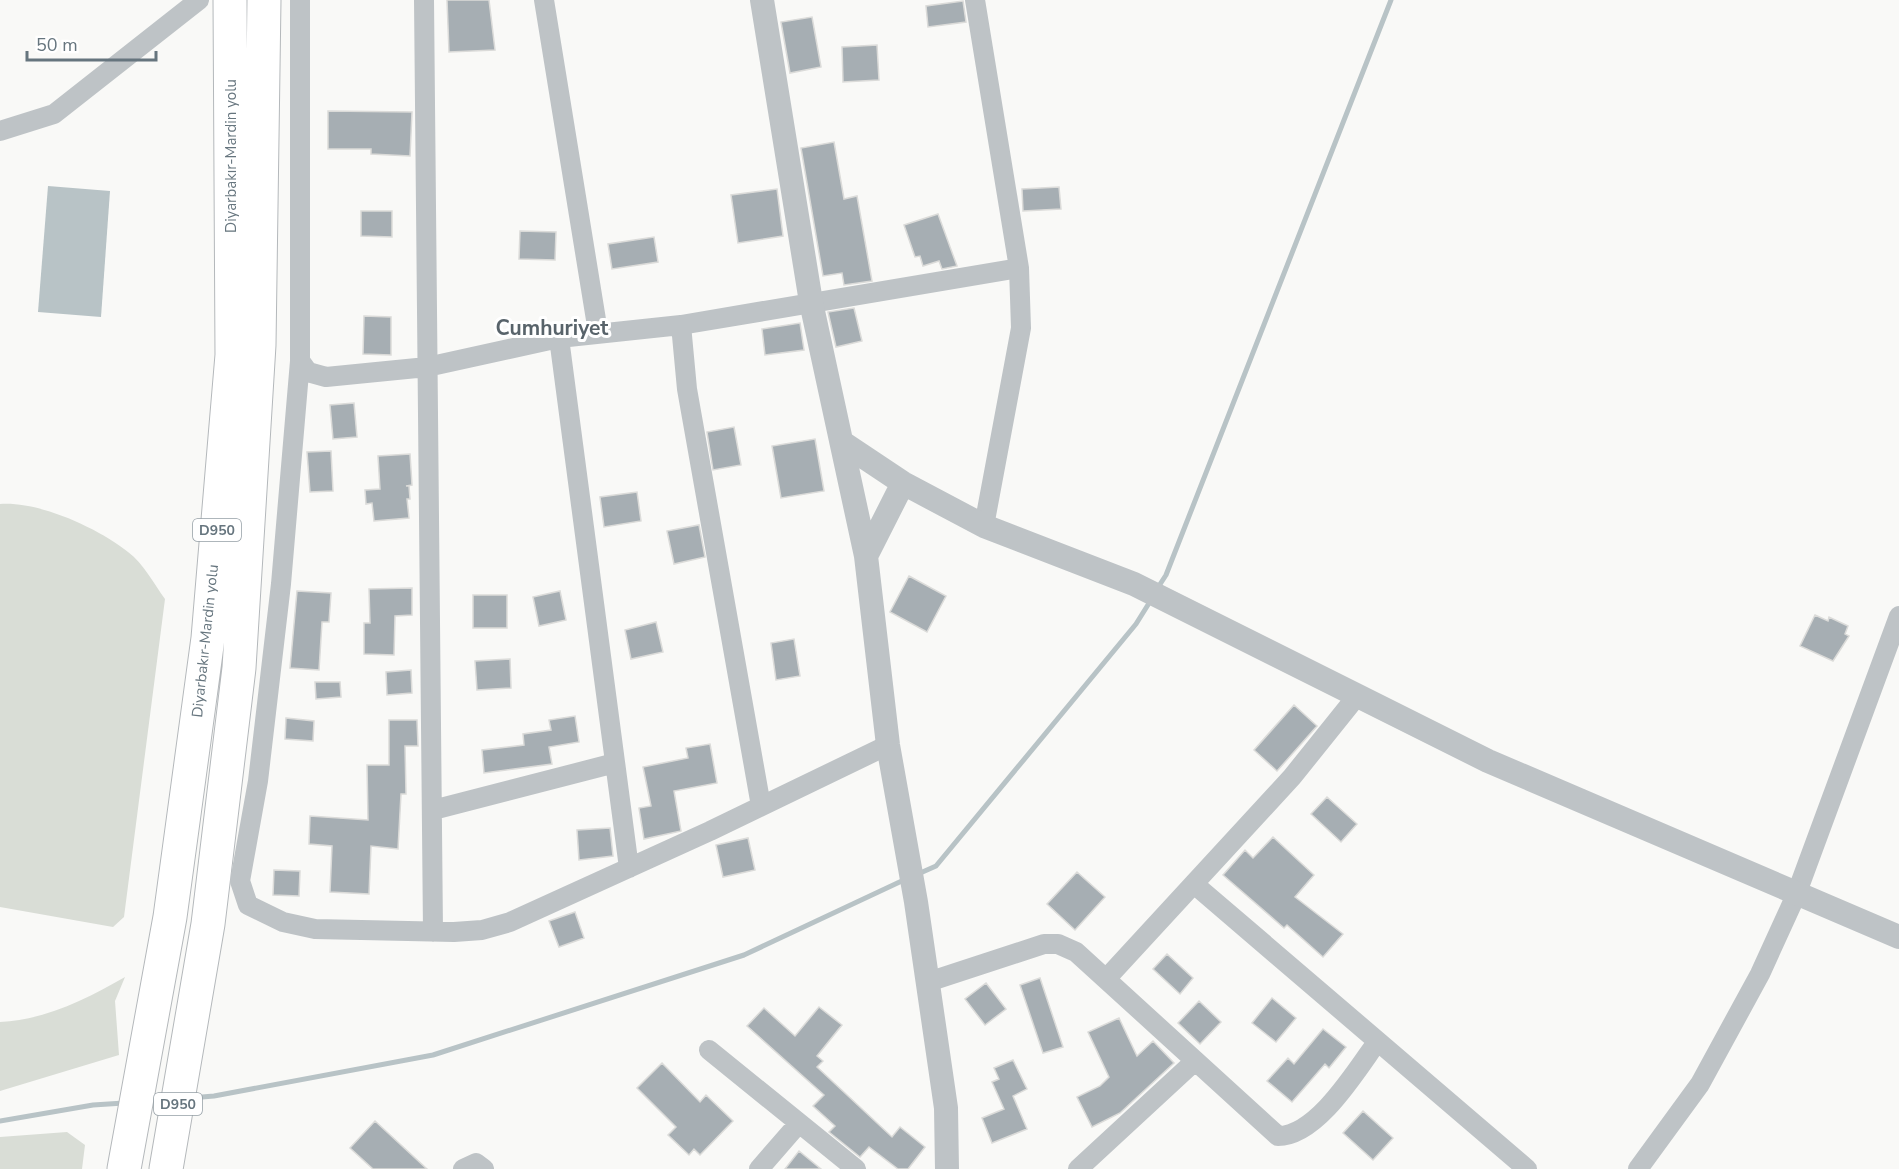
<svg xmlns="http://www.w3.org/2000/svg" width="1899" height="1169" viewBox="0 0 1899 1169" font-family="'Nunito Sans',sans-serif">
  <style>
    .green { fill: #d9ddd6 }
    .water { fill: #b8c3c6 }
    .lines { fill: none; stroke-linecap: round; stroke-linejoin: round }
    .stream { stroke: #b8c3c6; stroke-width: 5 }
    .building { fill: #a6aeb3; stroke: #dbdbd9; stroke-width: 1.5 }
    .trunk-casing { stroke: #b4b8bb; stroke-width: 35 }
    .minor { stroke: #bec3c6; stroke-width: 20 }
    .tertiary { stroke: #bec3c6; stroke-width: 24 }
    .trunk { stroke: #fff; stroke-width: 33 }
    .labels { text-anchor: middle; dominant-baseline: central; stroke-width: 6; stroke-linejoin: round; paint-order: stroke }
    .shield { fill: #fff; stroke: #949ea5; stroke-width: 1.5 }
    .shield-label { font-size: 14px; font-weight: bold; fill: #66757e }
    .street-label { font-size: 15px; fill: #66757e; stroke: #fff }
    .district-label { font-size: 21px; font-weight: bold; fill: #58636a; stroke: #fff }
  </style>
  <rect width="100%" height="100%" fill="#f9f9f7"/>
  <path class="green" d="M0 504C39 501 98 528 128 552 144 564 154 584 165 599L124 917 113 927 0 907Z
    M125 977 115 1001 119 1055 0 1091V1022C45 1020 87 999 125 977Z
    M67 1132 85 1145 82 1169H0V1137Z"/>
  <path class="water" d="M48 186 110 191 101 317 38 312Z"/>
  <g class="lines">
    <path class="stream" d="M1157 589 1166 575 1391 0
      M918 874 936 866 1136 624 1151 600
      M190 1098 214 1096 433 1055 744 955 906 879
      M0 1121 93 1105 124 1103"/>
  </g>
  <path class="building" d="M447 0H489L495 50 449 52Z
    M963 1 966 22 928 27 926 6Z
    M812 17 821 67 790 73 781 22Z
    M877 45 879 80 843 82 842 47Z
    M328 111 412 112 410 156 371 154V149H328Z
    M834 142 844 199 857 196 872 281 844 285 842 273 823 276 801 148Z
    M1059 187 1061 209 1023 211 1022 189Z
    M777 189 783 236 738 243 731 195Z
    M361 211H392V237L361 236Z
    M938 214 957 266 942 269 939 261 923 266 920 256 915 257 904 225Z
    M520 231 556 232 555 260 519 259Z
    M654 237 658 262 612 269 608 244Z
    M854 308 862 341 836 347 828 312Z
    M364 316 391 317V355L363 354Z
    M800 323 804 350 765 355 762 329Z
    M354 403 357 437 333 439 330 405Z
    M734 427 741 465 713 470 707 432Z
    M815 439 824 491 781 498 772 446Z
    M331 451 333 491 310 492 307 452Z
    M410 454 412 485 406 486H409L410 499H407L409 518 374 521 372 503 366 504 365 490 380 489 378 456Z
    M637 492 641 521 604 527 600 497Z
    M699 525 705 557 674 564 667 531Z
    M909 576 946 596 927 632 890 612Z
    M412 588V615L395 616 394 655 364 654V623H370L369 589Z
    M297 591 331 593 329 622H322L319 670 290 668Z
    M560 591 566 620 539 626 533 597Z
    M473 595H507V628H473Z
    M1815 615 1828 621 1829 617 1848 626 1845 634 1849 636 1833 661 1800 646Z
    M656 622 663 652 631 659 625 630Z
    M794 639 800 676 776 680 771 643Z
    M510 659 511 688 477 690 475 661Z
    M411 670 412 693 387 695 386 672Z
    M315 682H340L341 697 316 699Z
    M1294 705 1317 726 1277 771 1254 750Z
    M575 716 579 742 549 747 552 764 484 773 482 750 524 745 523 734 551 730 549 720Z
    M286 718 314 721 313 741 285 739Z
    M389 720H417L418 746H405L406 794H401L398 849 371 846 369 894 330 892 332 846 309 844 310 816 368 820 367 765H389Z
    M710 744 717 783 674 791 681 831 644 839 639 808 651 806 643 767 688 758 686 748Z
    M1327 797 1357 824 1341 842 1311 814Z
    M610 828 613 856 579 860 577 830Z
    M1273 837 1314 875 1295 897 1343 934 1323 957 1287 925 1284 928 1223 875 1245 850 1253 858Z
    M748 838 755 870 723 877 716 845Z
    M274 870 300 871 299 896 273 895Z
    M1077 872 1105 897 1075 930 1047 904Z
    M575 912 584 938 559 947 549 921Z
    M1167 954 1193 978 1180 994 1153 969Z
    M1040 978 1063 1047 1043 1053 1020 985Z
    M986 983 1006 1009 985 1025 965 999Z
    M1272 998 1296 1018 1276 1042 1252 1023Z
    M1199 1001 1221 1022 1200 1044 1178 1023Z
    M819 1007 842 1025 817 1056 823 1061 817 1067 892 1137 900 1127 925 1147 908 1169H898L869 1147 860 1157 829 1132 835 1126 813 1106 824 1095 747 1026 764 1008 795 1036Z
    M1119 1018 1137 1056 1153 1041 1174 1063 1120 1113 1092 1127 1077 1097 1100 1086 1109 1077 1088 1032Z
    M1323 1029 1346 1047 1329 1068 1325 1064 1292 1102 1267 1081 1288 1058 1294 1064Z
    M1013 1060 1027 1089 1013 1096 1027 1129 992 1143 982 1118 1004 1109 992 1082 999 1079 994 1068Z
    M662 1063 700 1102 706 1095 733 1121 700 1155 694 1149 689 1155 668 1135 676 1127 637 1088Z
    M1363 1111 1393 1138 1373 1160 1343 1133Z
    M375 1121 427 1169H373L350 1148Z
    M799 1151 821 1169H785Z"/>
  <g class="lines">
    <g class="trunk-casing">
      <path id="trunk" d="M124 1169 170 917 208 638 232 355 230 0
        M166 1169 208 924 239 668 259 345 264 0"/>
    </g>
    <path class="minor" d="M300 0V361L308 372 326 377 427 367 559 338 681 325 1019 268
      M424 0 433 932
      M544 0 598 332
      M975 0 1019 268 1021 328 984 526
      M0 131 54 114 199 0
      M681 325 687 389 761 806
      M559 338 629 868
      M300 361 281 584 258 781 240 881 248 905 283 922 315 929 454 932 482 930 510 922 710 831 888 745
      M433 810 615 763
      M1194 884 1527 1169
      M1106 979 1292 777 1357 696
      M928 982 1044 944H1058L1076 952 1278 1136C1317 1136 1356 1071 1377 1042
      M709 1050 856 1169
      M463 1169 476 1163 484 1169
      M759 1169 799 1123
      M1078 1169 1195 1061
      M1638 1169 1700 1084 1760 974 1796 895 1899 616"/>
    <path class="tertiary" d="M762 0 811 302 866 556 888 745 916 902 946 1108 947 1169
      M843 443 903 483 984 526 1134 584 1488 761 1899 937
      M866 556 903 483"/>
    <use href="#trunk" class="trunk"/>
  </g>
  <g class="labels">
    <g class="shield">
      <rect x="193" y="519" width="48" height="22" rx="4.5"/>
      <rect x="154" y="1093" width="48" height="22" rx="4.5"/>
    </g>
    <g class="shield-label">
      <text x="217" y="530">D950</text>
      <text x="178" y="1104">D950</text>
    </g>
    <g class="street-label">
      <text transform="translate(231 156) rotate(-90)">Diyarbakır-Mardin yolu</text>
      <text transform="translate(205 641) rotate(-84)">Diyarbakır-Mardin yolu</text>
    </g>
    <g class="district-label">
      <text x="552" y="328">Cumhuriyet</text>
    </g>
  </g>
  <path d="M27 51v9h129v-9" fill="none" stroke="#66757e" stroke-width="3"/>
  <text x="36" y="51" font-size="18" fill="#66757e" stroke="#ffffff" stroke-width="4.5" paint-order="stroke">50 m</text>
</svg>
